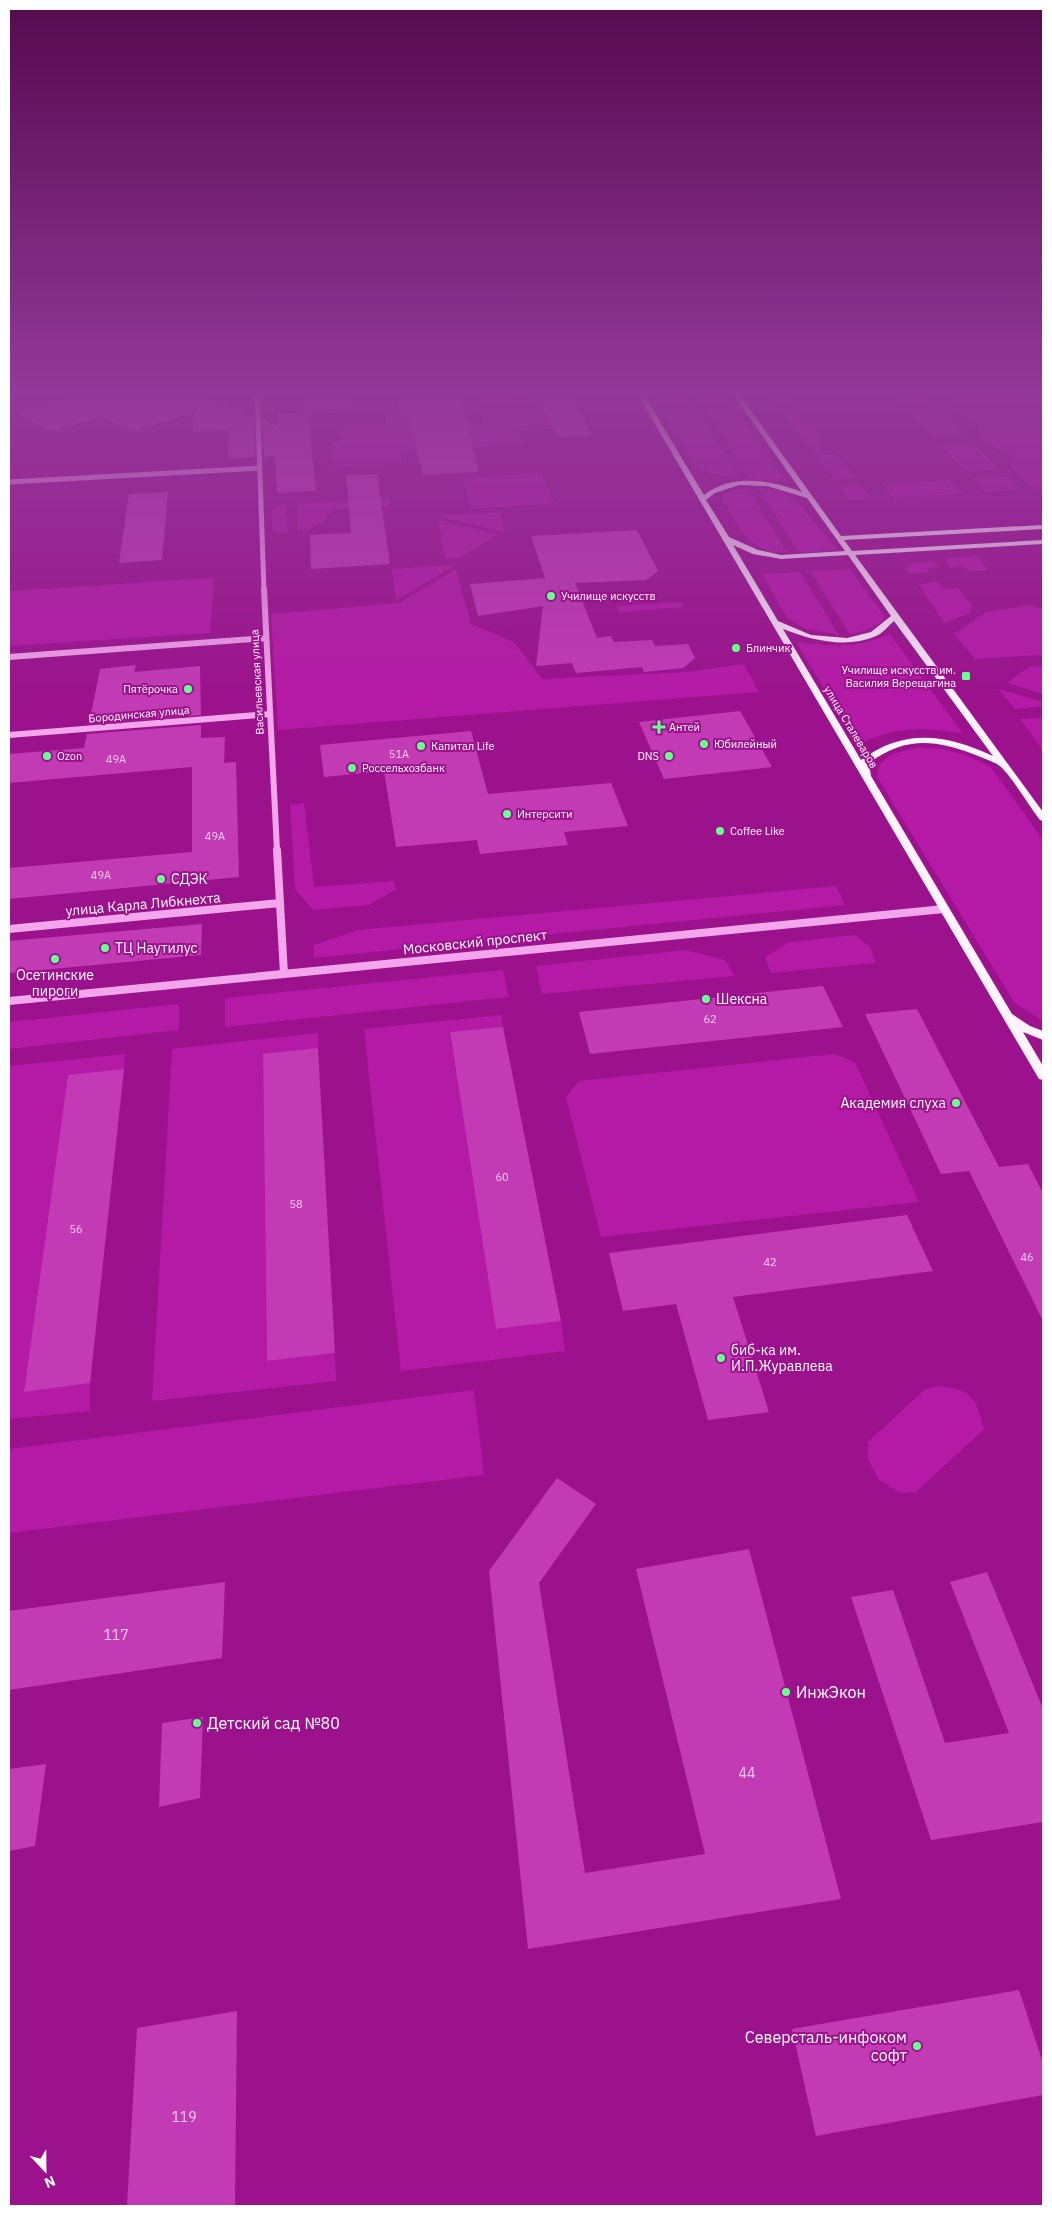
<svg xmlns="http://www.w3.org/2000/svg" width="1052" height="2215" viewBox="0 0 1052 2215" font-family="'IBM Plex Sans',sans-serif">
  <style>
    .green { fill: #b51aa6 }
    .building { fill: #c23bb5 }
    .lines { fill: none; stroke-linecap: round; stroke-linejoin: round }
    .minor-far2 { stroke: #f4a6ec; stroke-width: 5 }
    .minor-far1 { stroke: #f4a6ec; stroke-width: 6 }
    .minor { stroke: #f4a6ec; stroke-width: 8 }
    .major { fill: #fff3fd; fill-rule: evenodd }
    .poi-dot { fill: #69ff90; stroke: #9b128c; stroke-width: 2 }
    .labels { text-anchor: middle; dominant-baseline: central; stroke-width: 4; stroke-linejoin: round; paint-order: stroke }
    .far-poi-label { font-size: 11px; fill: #fff; stroke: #9b128c; text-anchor: start }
    .far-street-label { font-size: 11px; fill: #fff; stroke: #9b128c }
    .number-label { font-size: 11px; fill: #f0ceec }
    .poi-label { font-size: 14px; fill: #fff; stroke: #9b128c; text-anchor: start }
    .street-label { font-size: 14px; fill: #fff; stroke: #9b128c }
    .near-number-label { font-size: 14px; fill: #f0ceec }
    .near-poi-label { font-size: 16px; fill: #fff; stroke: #9b128c; text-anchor: start }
  </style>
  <rect width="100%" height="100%" fill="#9b128c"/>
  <path class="green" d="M407 390H428L435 426 484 424 477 392 508 391 511 400 540 398 553 429 519 430 523 444 400 452 403 464 334 468 331 442 343 441 340 426 386 424 385 415 407 414 406 406 411 405Z
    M650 390H683L740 477 712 474 696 468Z
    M692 390H722L788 483 750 478Z
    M890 390H922L940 408 908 410Z
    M934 390H1043V491L1035 492 1013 469 1010 464 1014 458 1012 456 987 443 977 435 980 425C965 416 949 418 950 396Z
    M766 392H785L802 412 794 413 802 424H811L826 443 817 444 826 455H836L855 478 834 479Z
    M943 412 968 437 934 438 912 414Z
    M973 443 1000 470 966 472 940 445Z
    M542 473 554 503 471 509 462 478Z
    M1008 476 1021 489 985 492 973 478Z
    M950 480 963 494 894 498 882 484Z
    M861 485 872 498 850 500 839 486Z
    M747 488 788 553C748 554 739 527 721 497L730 491Z
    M758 488 780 491 796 501 838 550 799 553Z
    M389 498 390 507 373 504 334 510 326 515V520L307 530 298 531 297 504Z
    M285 504 288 532 276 533 272 531V510L277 505Z
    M500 512 505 532 435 516Z
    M438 520 498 534 459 558 445 559Z
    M977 556 988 570 968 571 964 566 951 567 945 559Z
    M934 561 940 567 926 568 929 572 909 574 906 568 913 562Z
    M456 565 396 600 392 569Z
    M456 569 471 624 514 642 542 679 686 672 744 664 759 692 278 730 271 614 399 603Z
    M850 569 884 616V620C874 628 863 632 850 634L810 571Z
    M800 572 839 635 806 629 787 618 762 574Z
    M214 578 210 633 9 646V591Z
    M938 582 943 589 958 588 972 606 970 613 945 623 918 584Z
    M682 602 684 607 619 612 617 606Z
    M1028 605 1043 609V655L975 659 954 634 985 613Z
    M890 634 963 734C923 726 896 727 858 744L796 642C832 646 856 649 890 634Z
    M1043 666V694L1007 683 1029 667Z
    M998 689 1043 702V706L1015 709Z
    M1043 718V751L1020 719Z
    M917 747 942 749 965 755 990 766 1043 840V1021L1014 1002 877 777 879 765 890 755Z
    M304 803 314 887 394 881 396 889 369 905 313 910 295 889 290 805Z
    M836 886 845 905 313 958 314 945 358 930Z
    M855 935 870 947 876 963 771 973 765 957 790 942Z
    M686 950 725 960 735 976 542 994 536 966Z
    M503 970 509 997 225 1027V998Z
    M179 1004V1030L9 1049V1022Z
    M501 1015 503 1027 450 1033 496 1329 561 1321 565 1351 401 1371 364 1029Z
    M318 1033V1049L263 1055 267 1361 335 1353 336 1381 152 1401 172 1049Z
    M125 1054 124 1069 68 1076 24 1392 90 1383V1411L9 1419V1066Z
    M834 1054 855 1062 919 1202 601 1237 566 1097 579 1081Z
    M938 1386C971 1389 976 1397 984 1429L916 1492 900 1493 879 1480 868 1459V1442L925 1389Z
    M474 1390 484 1475 9 1533V1449Z"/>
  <path class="building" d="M96 390H183L254 417 255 457 228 459 229 429 193 431 194 412 135 431 99 417 54 431 16 414Z
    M302 390 350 391 352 412 308 414 316 491 277 493 275 456 264 457 262 420 278 426 277 414 303 412Z
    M395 390H459L479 472 423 475 408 414 401 415Z
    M536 390H570L592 435 557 437Z
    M377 474 390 564 311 569 310 535 351 533 346 475Z
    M168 492 162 560 119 563 129 494Z
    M637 530 658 571 646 580 575 583 597 638 611 636 614 642 652 640 655 646 688 644 695 658 683 668 644 672 642 667 576 673 572 663 536 666 543 606 478 616 470 584 545 578 531 536Z
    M136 665 134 672 200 666 201 715 89 724 100 669Z
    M740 711 772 767 664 779 639 722Z
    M201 725V738L225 737 224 763 236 762 239 877 9 899V868L192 852V767L9 783V754L84 748 87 734Z
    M471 731 488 794 611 783 628 826 564 832 568 845 480 854 477 840 396 847 384 771 324 777 320 745Z
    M202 924 201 955 9 973V941Z
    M823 986 843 1027 590 1054 579 1012Z
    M917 1009 999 1167 1028 1164 1043 1193V1321L969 1171 941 1174 865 1014Z
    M503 1027 561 1321 496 1329 450 1032Z
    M318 1048 335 1353 267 1361 263 1054Z
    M124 1069 90 1383 24 1392 68 1075Z
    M907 1215 933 1271 733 1297 769 1412 708 1420 676 1304 623 1311 609 1253Z
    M557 1478 596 1504 539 1583 585 1873 705 1854 636 1569 749 1549 841 1899 528 1949 489 1571Z
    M987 1572 1043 1709V1822L931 1840 851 1597 893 1590 945 1743 1009 1733 950 1582Z
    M225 1582 222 1658 9 1690V1611Z
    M203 1717 200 1798 159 1807 162 1723Z
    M46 1764 35 1846 9 1851V1769Z
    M1019 1990 1043 2063V2095L816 2136 792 2029Z
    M237 2011 235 2206H127L137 2028Z"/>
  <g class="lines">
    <path class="minor-far2" d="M257 390 264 590
      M9 482 260 468"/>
    <path class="minor-far1" d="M264 589 277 851
      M9 657 266 638
      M9 735 270 714"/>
    <path class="minor" d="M277 850 284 974
      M9 929 280 903
      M9 1001 944 909"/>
    <path class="major" d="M635 390H641L704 495C732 473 771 480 802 492L730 390H736L841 536 1043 525V529L844 540 852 551 1043 540V544L855 555 1043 812V821L1040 820C1030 807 1012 777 1001 767 994 761 982 758 973 754 934 739 904 737 869 763L871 776 1012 1014 1030 1026 1043 1031V1040L1023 1032 1043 1066V1080L1039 1079ZM739 485 767 486 807 498 845 551 781 555 758 550 729 537 706 500 715 493ZM733 545 753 554 781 559 848 555 891 616 871 632 847 638 811 635 778 621ZM894 621 993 756C946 734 904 728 861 760L783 629C811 640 846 649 876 636 883 633 889 625 894 621Z"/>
  </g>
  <linearGradient id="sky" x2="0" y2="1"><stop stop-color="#550a4d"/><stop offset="0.56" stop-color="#933999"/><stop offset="1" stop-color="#933999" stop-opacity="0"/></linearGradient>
  <rect width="1052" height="700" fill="url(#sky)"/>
  <g class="poi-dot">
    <circle cx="551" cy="596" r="5"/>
    <circle cx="736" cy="648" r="5"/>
    <rect x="961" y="671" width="10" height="10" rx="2.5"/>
    <circle cx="188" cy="689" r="5"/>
    <path d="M656.5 719.5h5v5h5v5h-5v5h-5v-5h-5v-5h5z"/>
    <circle cx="704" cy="744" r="5"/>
    <circle cx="421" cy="746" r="5"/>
    <circle cx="47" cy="756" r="5"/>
    <circle cx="669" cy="756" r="5"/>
    <circle cx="352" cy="768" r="5"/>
    <circle cx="507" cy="814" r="5"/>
    <circle cx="720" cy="831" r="5"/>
    <circle cx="161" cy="879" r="5"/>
    <circle cx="105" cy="948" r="5"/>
    <circle cx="55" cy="959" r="5"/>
    <circle cx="706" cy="999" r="5"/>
    <circle cx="956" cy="1103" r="5"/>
    <circle cx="721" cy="1358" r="5"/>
    <circle cx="786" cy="1692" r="5"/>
    <circle cx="197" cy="1723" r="5"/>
    <circle cx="917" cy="2046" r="5"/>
  </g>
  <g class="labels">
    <g class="far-poi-label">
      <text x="561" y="596">Училище искусств</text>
      <text x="746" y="648">Блинчик</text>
      <text x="956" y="670" text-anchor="end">Училище искусств им.<tspan x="956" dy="13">Василия Верещагина</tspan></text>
      <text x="178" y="689" text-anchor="end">Пятёрочка</text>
      <text x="669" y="727">Антей</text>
      <text x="714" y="744">Юбилейный</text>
      <text x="431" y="746">Капитал Life</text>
      <text x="57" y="756">Ozon</text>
      <text x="659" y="756" text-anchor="end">DNS</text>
      <text x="362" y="768">Россельхозбанк</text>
      <text x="517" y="814">Интерсити</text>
      <text x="730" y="831">Coffee Like</text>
    </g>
    <g class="far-street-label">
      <text transform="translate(257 682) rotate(-93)">Васильевская улица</text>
      <text transform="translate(139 714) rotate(-5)">Бородинская улица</text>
      <text transform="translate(851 727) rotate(59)">улица Сталеваров</text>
    </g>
    <g class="number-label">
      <text x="399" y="754">51А</text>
      <text x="116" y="759">49А</text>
      <text x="215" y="836">49А</text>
      <text x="101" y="875">49А</text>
      <text x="710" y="1019">62</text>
      <text x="502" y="1177">60</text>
      <text x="296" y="1204">58</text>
      <text x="76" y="1229">56</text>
      <text x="1027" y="1257">46</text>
      <text x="770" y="1262">42</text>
    </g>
    <g class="poi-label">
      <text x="171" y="879">СДЭК</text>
      <text x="115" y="948">ТЦ Наутилус</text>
      <text x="55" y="975" text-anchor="middle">Осетинские<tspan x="55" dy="16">пироги</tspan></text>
      <text x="716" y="999">Шексна</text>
      <text x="946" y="1103" text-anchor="end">Академия слуха</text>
      <text x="731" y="1350">биб-ка им.<tspan x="731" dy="16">И.П.Журавлева</tspan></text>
    </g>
    <g class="street-label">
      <text transform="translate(143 904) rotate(-5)">улица Карла Либкнехта</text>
      <text transform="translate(475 942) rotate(-6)">Московский проспект</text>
    </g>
    <g class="near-number-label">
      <text x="116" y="1635">117</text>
      <text x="747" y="1773">44</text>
      <text x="184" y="2117">119</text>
    </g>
    <g class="near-poi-label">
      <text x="796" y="1692">ИнжЭкон</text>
      <text x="207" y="1723">Детский сад №80</text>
      <text x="907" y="2037" text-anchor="end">Северсталь-инфоком<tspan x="907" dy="18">софт</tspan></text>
    </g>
  </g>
  <rect width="1052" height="2215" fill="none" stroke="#ffffff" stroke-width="20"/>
  <g transform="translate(45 2170) rotate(158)" stroke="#9b128c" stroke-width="4" paint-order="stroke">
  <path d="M0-4L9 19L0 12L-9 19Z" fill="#ffffff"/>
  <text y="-8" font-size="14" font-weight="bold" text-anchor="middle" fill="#ffffff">N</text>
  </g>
</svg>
